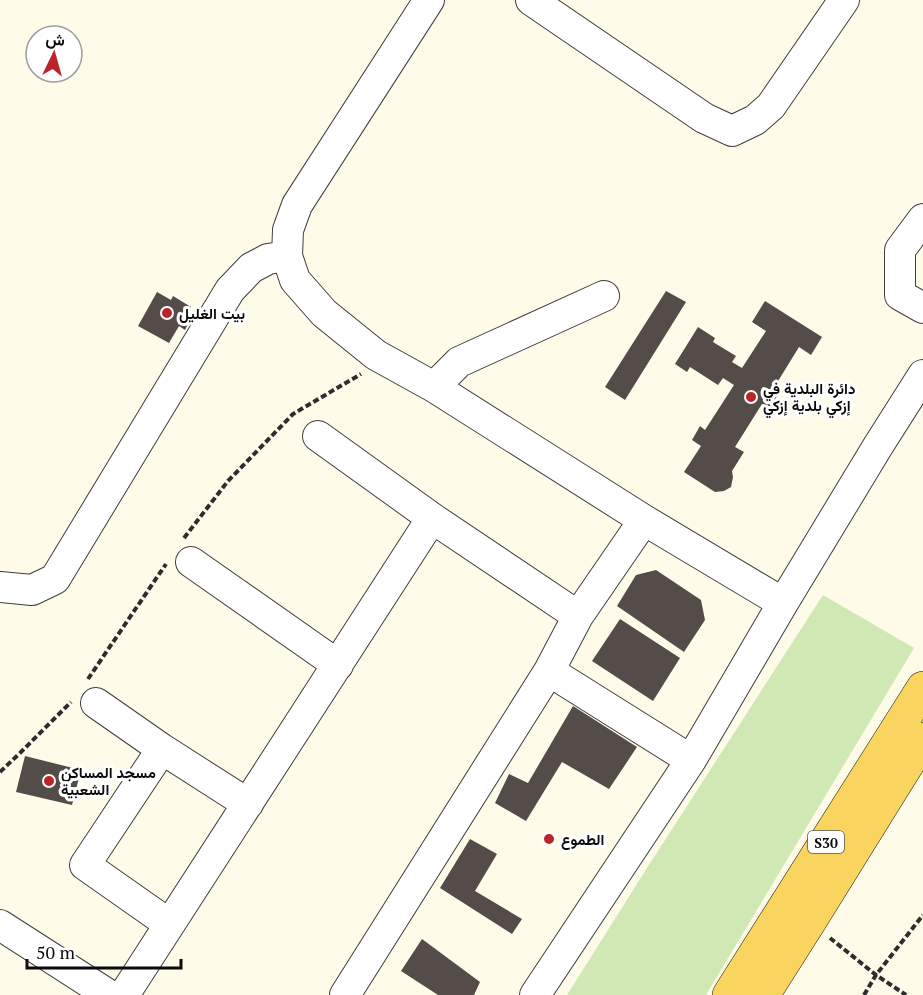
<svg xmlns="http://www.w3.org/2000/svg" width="923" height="995" viewBox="0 0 923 995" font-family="'PT Serif',Vazirmatn,serif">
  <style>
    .green { fill: #cfe8b4 }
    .building { fill: #544c48 }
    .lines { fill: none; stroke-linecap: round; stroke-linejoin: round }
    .minor-casing { stroke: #3e3e3e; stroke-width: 32 }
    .major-casing { stroke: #1c1c1c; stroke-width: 34 }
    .path { stroke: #2d2d2d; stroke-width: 4; stroke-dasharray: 6 3; stroke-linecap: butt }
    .minor { stroke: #fff; stroke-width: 30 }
    .major { stroke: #f9d560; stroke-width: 33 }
    .poi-dot { fill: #bb242a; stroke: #fff; stroke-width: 2 }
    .labels { text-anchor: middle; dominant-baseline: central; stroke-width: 6; stroke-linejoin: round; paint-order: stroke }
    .shield { fill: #fff; stroke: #545454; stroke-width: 1.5 }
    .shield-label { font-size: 14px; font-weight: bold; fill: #0b0b0b }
    .poi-label { font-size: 15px; font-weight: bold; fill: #0b0b0b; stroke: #fff; text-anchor: start }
  </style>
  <rect width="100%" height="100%" fill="#fffbe9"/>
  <path class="green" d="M823 595 914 648 706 995H567L647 868Z"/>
  <path class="building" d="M666 291 686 302 625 400 605 387Z
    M157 292 171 300 173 296 191 307 184 319 189 322 185 330 179 326 169 343 138 326Z
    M765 301 822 337 811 355 799 347 775 386 781 390 769 409 762 404 735 447 744 452 732 471 733 477 731 487 724 491 715 492 684 472 701 446 692 440 700 426 705 430 734 385 723 378 718 385 690 367 687 372 675 364 698 327 715 338 713 342 736 356 732 362 742 368 766 331 752 322Z
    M656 570 701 600 705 620 684 652 617 606 636 575Z
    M620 619 680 658 653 701 592 661Z
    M573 706 637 747 609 789 562 762 526 821 495 803 509 774 528 783Z
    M25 756 81 770 72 805 16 792Z
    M470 839 497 854 475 891 522 919 512 934 440 888Z
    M422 939 480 982 474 995H438L401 971Z"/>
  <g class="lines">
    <g class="minor-casing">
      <path id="minor" d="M429 0 297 205 288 230 287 256 295 280 324 313 376 355 434 387 644 520 783 603
        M531 0 704 118 732 131 755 120 771 106 844 0
        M923 219 900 250V295L923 308
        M434 387 459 362 604 296
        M318 436 432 518 578 616
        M191 562 338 665
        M0 587 32 590 55 579 230 290 251 268 268 259 287 256
        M549 671 691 760
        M96 703 162 749 248 804
        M162 749 85 865 169 924
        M0 925 109 995
        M124 995 432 518
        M345 995 549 671 578 616 644 520
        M535 995 691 760 783 603 878 446 923 375"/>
    </g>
    <g class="major-casing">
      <path id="major" d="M729 995 923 688
        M763 995 810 921 923 739"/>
    </g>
    <path class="path" d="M184 538 228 481 293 414 361 374
      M88 679 166 564
      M0 772 20 753 71 702
      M830 938 876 975 906 995
      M864 995 876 975 923 915"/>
    <use href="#minor" class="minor"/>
    <use href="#major" class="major"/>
  </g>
  <g class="poi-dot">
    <circle cx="167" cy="313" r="6"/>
    <circle cx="751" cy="397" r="6"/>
    <circle cx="49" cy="781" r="6"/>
    <circle cx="549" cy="839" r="6"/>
  </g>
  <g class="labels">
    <rect class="shield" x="808" y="831" width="36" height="22" rx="4.5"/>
    <g class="shield-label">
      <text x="826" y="842">S30</text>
    </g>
    <g class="poi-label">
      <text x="179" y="313">بيت الغليل</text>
      <text x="763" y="388">دائرة البلدية في<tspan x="763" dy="17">إزكي بلدية إزكي</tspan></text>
      <text x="61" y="772">مسجد المساكن<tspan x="61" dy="17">الشعبية</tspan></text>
      <text x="561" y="839">الطموع</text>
    </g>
  </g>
  <g transform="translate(54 54) rotate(5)"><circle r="28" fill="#ffffff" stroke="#9d9d9d" stroke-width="1.5"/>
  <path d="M0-4.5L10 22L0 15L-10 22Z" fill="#bb242a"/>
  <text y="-9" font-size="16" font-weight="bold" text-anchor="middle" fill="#0b0b0b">ش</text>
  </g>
  <path d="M27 959v9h154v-9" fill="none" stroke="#0b0b0b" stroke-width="3"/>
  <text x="36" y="959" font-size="18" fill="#0b0b0b" stroke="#ffffff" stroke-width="4.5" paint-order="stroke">50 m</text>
</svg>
